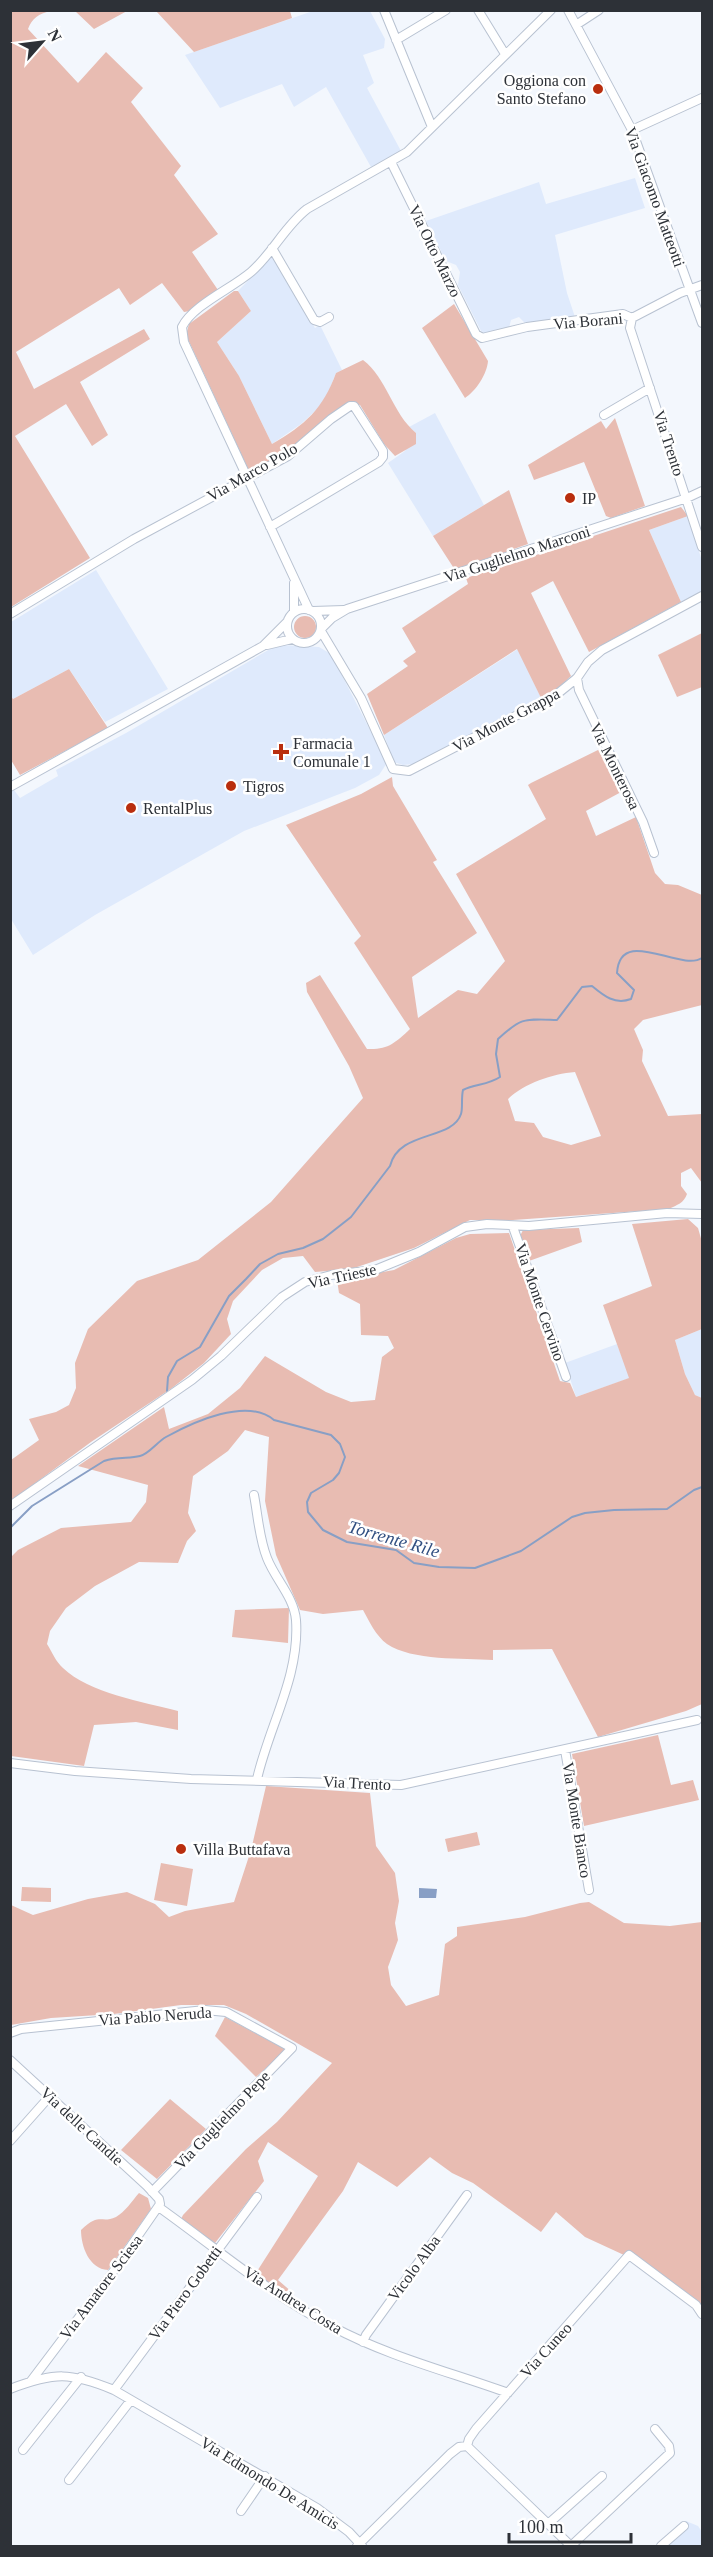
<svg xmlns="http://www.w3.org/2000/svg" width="713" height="2557" viewBox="0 0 713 2557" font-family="Georgia,serif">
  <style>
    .built { fill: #dfeafc }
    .green { fill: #e8bcb2; fill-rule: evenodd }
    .water { fill: #889fc5 }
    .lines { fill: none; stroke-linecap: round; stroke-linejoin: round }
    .stream { stroke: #889fc5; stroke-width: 2 }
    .minor-casing { stroke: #b8c2d1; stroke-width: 10 }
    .minor { stroke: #fff; stroke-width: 8 }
    .poi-dot { fill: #b92e0e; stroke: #fff; stroke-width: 2 }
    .labels { text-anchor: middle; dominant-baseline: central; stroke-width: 5; stroke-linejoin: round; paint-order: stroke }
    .poi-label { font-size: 16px; fill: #2d3137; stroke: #fff; text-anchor: start }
    .street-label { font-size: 16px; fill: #2d3137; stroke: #fff }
    .water-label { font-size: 18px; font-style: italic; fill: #314f81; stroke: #fff }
  </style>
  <rect width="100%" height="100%" fill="#f3f7fd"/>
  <path class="built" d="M313 11H370L385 39 384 48 363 55 374 83 367 88 401 151 371 167 326 87 294 107 282 84 220 108 185 55Z
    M635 178 645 208 555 235 567 293 575 317 526 324 519 317 511 320 509 328 486 334 481 331 458 285 460 272 456 265 446 261 426 221 539 182 546 204Z
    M271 257 276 258 315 328 320 325 342 370 336 373 324 403 301 424 272 444 239 376 217 342 251 311 238 291Z
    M435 413 484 505 433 536 388 463 405 451 416 433 409 427Z
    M688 516 702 561V591L681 602 649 530Z
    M96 570 168 689 105 722 69 669 13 699 11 696V622Z
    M281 645 319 647 331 654 387 763 379 775 355 788 244 831 95 915 33 955 11 919V792L14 790 20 798 58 776 56 770 126 733 270 649Z
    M518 649 541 698 414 764 403 765 394 762 384 735Z
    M702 1329V1398L695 1395 685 1374 675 1340Z
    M617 1344 630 1378 576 1397 565 1363Z
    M686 2521 698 2526 702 2532V2546H657Z"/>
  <path class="green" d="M11 11H50C39 14 32 18 28 29L78 83 106 52 143 88 131 102 181 166 174 175 218 234 192 252 218 290 190 311 184 312 162 283 130 305 119 288 16 352 34 389 144 329 150 339 80 382 108 435 92 446 66 404 15 436 90 558 11 607Z
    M75 11H127L94 29Z
    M156 11H290L292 18 194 52Z
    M234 291H238L251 311 217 342 239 376 272 444C305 425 323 409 336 373L363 360C387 378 392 413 416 433V444L395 456 384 444 360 405 348 402 287 451 250 473 186 335 189 324Z
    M454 304 488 361C487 374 476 391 465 398L422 328Z
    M615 418 645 506 611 518 606 516 584 462 534 480 528 465 601 421 606 429Z
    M509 490 528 544 455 570 433 536Z
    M681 507 688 516 649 530 681 602 589 652 553 581 531 593 571 676 555 691 541 698 517 649 384 735 367 694 408 666 403 661 416 652 402 628 468 584 466 578Z
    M294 627a11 11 0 1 1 22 0a11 11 0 1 1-22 0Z
    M702 633V687L677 697 658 655Z
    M69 669 108 728 20 775 11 760V696L13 699Z
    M602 748 623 791 586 811 596 836 636 817 655 873 665 884 678 885 702 895V1005L643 1020 634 1029 643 1050 642 1061 668 1116 702 1114V1183L691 1168 681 1173V1186L687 1194C684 1203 677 1205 669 1209L513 1220H470L414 1248 351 1269 315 1272 303 1256 283 1258 262 1270 233 1301 227 1319 231 1334 204 1363 172 1388 91 1442 11 1501V1460L39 1440 29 1419 56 1412 69 1405 76 1388 75 1363 88 1329 137 1281 198 1260 271 1202 363 1098 349 1066 307 992 306 983 320 975 367 1049C388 1050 395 1043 410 1029L354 943 361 936 286 825 361 794 392 777 393 786 437 860 433 862 477 933 412 977 418 1018 458 990 477 994 505 961 456 874 546 819 528 785 531 783ZM575 1072 601 1136 571 1145 543 1137 534 1123 515 1121 508 1099C525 1083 552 1074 575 1072Z
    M688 1219 698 1228 702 1242V1329L675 1340 685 1374 695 1395 702 1398V1704L686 1711 598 1737 552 1649 493 1650V1660C463 1658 412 1661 387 1644 376 1636 369 1621 363 1610L323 1614 300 1610 276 1555 265 1501 269 1437 245 1430 228 1451 193 1476 188 1513 196 1531 187 1541 178 1563 139 1562 95 1586 66 1608 50 1631 47 1644C52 1652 56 1662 63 1668 89 1693 143 1702 178 1711V1730L136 1722 94 1725 84 1766 11 1756V1557L18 1550 61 1528 131 1522 146 1502 148 1485 78 1466 164 1407 169 1429 208 1414 240 1388 265 1356 326 1392 351 1402 375 1400 382 1357 394 1348 388 1336 361 1335 360 1304 339 1293 337 1280 394 1270 456 1238 470 1234 509 1233 560 1381 570 1383 576 1397 629 1378 603 1305 652 1286 632 1224Z
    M579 1228 582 1242 529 1261 520 1236 523 1230Z
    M289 1608 288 1643 232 1637 235 1610Z
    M658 1735 671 1785 693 1780 699 1800 584 1826 572 1754Z
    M266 1786 370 1793 376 1846 395 1873 399 1901 395 1923 398 1940 388 1967 391 1985 406 2006 439 1995 445 1944 457 1936V1927L525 1917 580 1903 589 1902 624 1923 670 1926 702 1922V2306L650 2267 585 2237 556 2212 541 2232 473 2183 452 2173 430 2157 397 2187 358 2162 343 2191 278 2280 293 2293 285 2304 254 2276 318 2176 268 2142 258 2161 264 2181 215 2243 180 2221 183 2215 246 2149 277 2122 332 2063 246 2014 224 2005H181L114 2014 51 2018 11 2025V1905L33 1915 88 1899 127 1892 155 1904 169 1917 185 1911 234 1902 251 1850Z
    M477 1832 480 1845 448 1852 445 1839Z
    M161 1863 193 1869 187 1906 154 1900Z
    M22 1887 51 1888V1902L21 1901Z
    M225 2017 281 2047 286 2050 256 2077 215 2036Z
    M170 2099 206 2129 157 2179 121 2150Z
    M139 2193 148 2198 151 2209 108 2270C89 2269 81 2246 81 2230 100 2212 101 2224 116 2217 125 2212 132 2201 139 2193Z"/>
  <path class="water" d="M419 1888 437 1889 436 1898H419Z"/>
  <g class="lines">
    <path class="stream" d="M167 1391 168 1377 177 1361 200 1347 229 1296 246 1279 260 1264 278 1254 303 1248 323 1239 351 1217 390 1166C399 1130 452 1141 461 1114 463 1108 461 1098 463 1090 475 1084 488 1085 500 1077L496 1054 498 1039C522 1017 524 1019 557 1020L582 987 592 986C604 996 615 1005 631 999L634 990 617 973C620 925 680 972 702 958
      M10 1528 32 1506 104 1461C118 1456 129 1459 140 1456 149 1454 157 1442 166 1437 193 1422 247 1397 274 1420L331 1435 340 1444 345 1457 339 1473 333 1480 311 1493 307 1502 308 1512 323 1530 347 1542 396 1550 414 1563 439 1567 475 1568 521 1551 572 1517 585 1513 614 1510 667 1509 694 1490 702 1487"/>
    <g class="minor-casing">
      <path id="minor" d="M384 10 432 127
        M478 10 505 54
        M568 10 632 130 702 323
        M576 25 599 10
        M396 40 446 10
        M632 130 702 98
        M391 162 476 334 482 338 527 327 623 314 632 318 680 293 702 285
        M272 248 314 320 320 322 329 317
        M632 318 630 328 702 547
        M604 415 650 388
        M294 583V612
        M287 626a17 17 0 1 1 34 0a17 17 0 1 1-34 0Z
        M309 610 184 342 182 327C193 305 231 289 251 272 273 253 284 227 307 209L407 152 551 10
        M313 611 344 610
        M10 614 134 539 288 456 331 419 350 406H354L383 451V457L379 462 270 527
        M321 629 332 618 347 609 687 498 702 491
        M321 631 361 698 393 769 409 771 556 695 577 678 588 662 602 650 702 596
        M267 645 292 639
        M577 678 579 690 643 822 654 853
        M10 787 263 646 287 622
        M513 1227 566 1377
        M254 1495C258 1516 259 1538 267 1558 275 1579 294 1597 296 1620 300 1676 269 1726 257 1779
        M10 1506 192 1380 221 1356 282 1297 305 1282 331 1275 375 1270 419 1252 465 1227 487 1224 529 1226 667 1213 702 1214
        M565 1750 589 1890
        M10 1763 75 1771 191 1779 401 1785 697 1720
        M10 2033 21 2029 205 2010 226 2012 292 2048 152 2192
        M10 2060 147 2186 159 2199 160 2204 108 2279 31 2381
        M10 2141 50 2096
        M160 2208C216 2248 271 2295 333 2327 387 2356 450 2372 508 2393
        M363 2342 366 2335 467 2195
        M10 2389C55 2372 70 2372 114 2390L317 2508 349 2532 362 2546
        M114 2390 257 2197
        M467 2446 469 2439 476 2429 629 2255 696 2305 702 2314
        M23 2450 81 2377
        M69 2480 131 2400
        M241 2511 265 2476
        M548 2524 602 2476
        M357 2546 450 2454 459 2447 467 2446 571 2546 670 2453 669 2446 655 2429
        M661 2546 684 2526"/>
    </g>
    <use href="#minor" class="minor"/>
  </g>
  <g class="poi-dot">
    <circle cx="598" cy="89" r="6"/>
    <circle cx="570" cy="498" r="6"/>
    <path d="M278 743h6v6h6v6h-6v6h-6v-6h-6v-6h6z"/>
    <circle cx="231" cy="786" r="6"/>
    <circle cx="131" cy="808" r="6"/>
    <circle cx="181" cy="1849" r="6"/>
  </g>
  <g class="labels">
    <g class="poi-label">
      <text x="586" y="80" text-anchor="end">Oggiona con<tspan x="586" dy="18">Santo Stefano</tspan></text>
      <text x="582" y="498">IP</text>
      <text x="293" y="743">Farmacia<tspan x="293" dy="18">Comunale 1</tspan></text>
      <text x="243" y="786">Tigros</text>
      <text x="143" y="808">RentalPlus</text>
      <text x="193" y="1849">Villa Buttafava</text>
    </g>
    <g class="street-label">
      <text transform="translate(655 197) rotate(70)">Via Giacomo Matteotti</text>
      <text transform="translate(435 251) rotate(64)">Via Otto Marzo</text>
      <text transform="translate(588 321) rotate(-5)">Via Borani</text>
      <text transform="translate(669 443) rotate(72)">Via Trento</text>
      <text transform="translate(252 472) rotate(-30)">Via Marco Polo</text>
      <text transform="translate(517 554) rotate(-18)">Via Guglielmo Marconi</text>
      <text transform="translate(506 720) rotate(-28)">Via Monte Grappa</text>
      <text transform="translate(615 766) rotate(64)">Via Monterosa</text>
      <text transform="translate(342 1276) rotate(-12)">Via Trieste</text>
      <text transform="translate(540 1302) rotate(71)">Via Monte Cervino</text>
      <text transform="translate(357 1783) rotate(3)">Via Trento</text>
      <text transform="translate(577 1820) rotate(81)">Via Monte Bianco</text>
      <text transform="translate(155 2016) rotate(-4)">Via Pablo Neruda</text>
      <text transform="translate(222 2120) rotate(-46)">Via Guglielmo Pepe</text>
      <text transform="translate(82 2126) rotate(43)">Via delle Candie</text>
      <text transform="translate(414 2268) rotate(-54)">Vicolo Alba</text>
      <text transform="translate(101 2287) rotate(-53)">Via Amatore Sciesa</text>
      <text transform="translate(185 2293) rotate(-54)">Via Piero Gobetti</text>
      <text transform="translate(293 2300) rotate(32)">Via Andrea Costa</text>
      <text transform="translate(546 2350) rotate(-48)">Via Cuneo</text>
      <text transform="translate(270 2483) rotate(32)">Via Edmondo De Amicis</text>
    </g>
    <g class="water-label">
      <text transform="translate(394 1539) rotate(16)">Torrente Rile</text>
    </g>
  </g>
  <rect width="713" height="2557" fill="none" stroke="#2d3137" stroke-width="24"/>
  <g transform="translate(42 42) rotate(62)" stroke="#ffffff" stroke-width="4.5" paint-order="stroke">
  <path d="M0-4.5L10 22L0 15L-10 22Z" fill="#2d3137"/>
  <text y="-9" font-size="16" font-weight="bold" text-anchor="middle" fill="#2d3137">N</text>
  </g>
  <path d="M509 2533v9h122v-9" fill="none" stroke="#2d3137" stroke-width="3"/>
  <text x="518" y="2533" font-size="18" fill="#2d3137" stroke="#ffffff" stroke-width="4.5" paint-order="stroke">100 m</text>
</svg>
